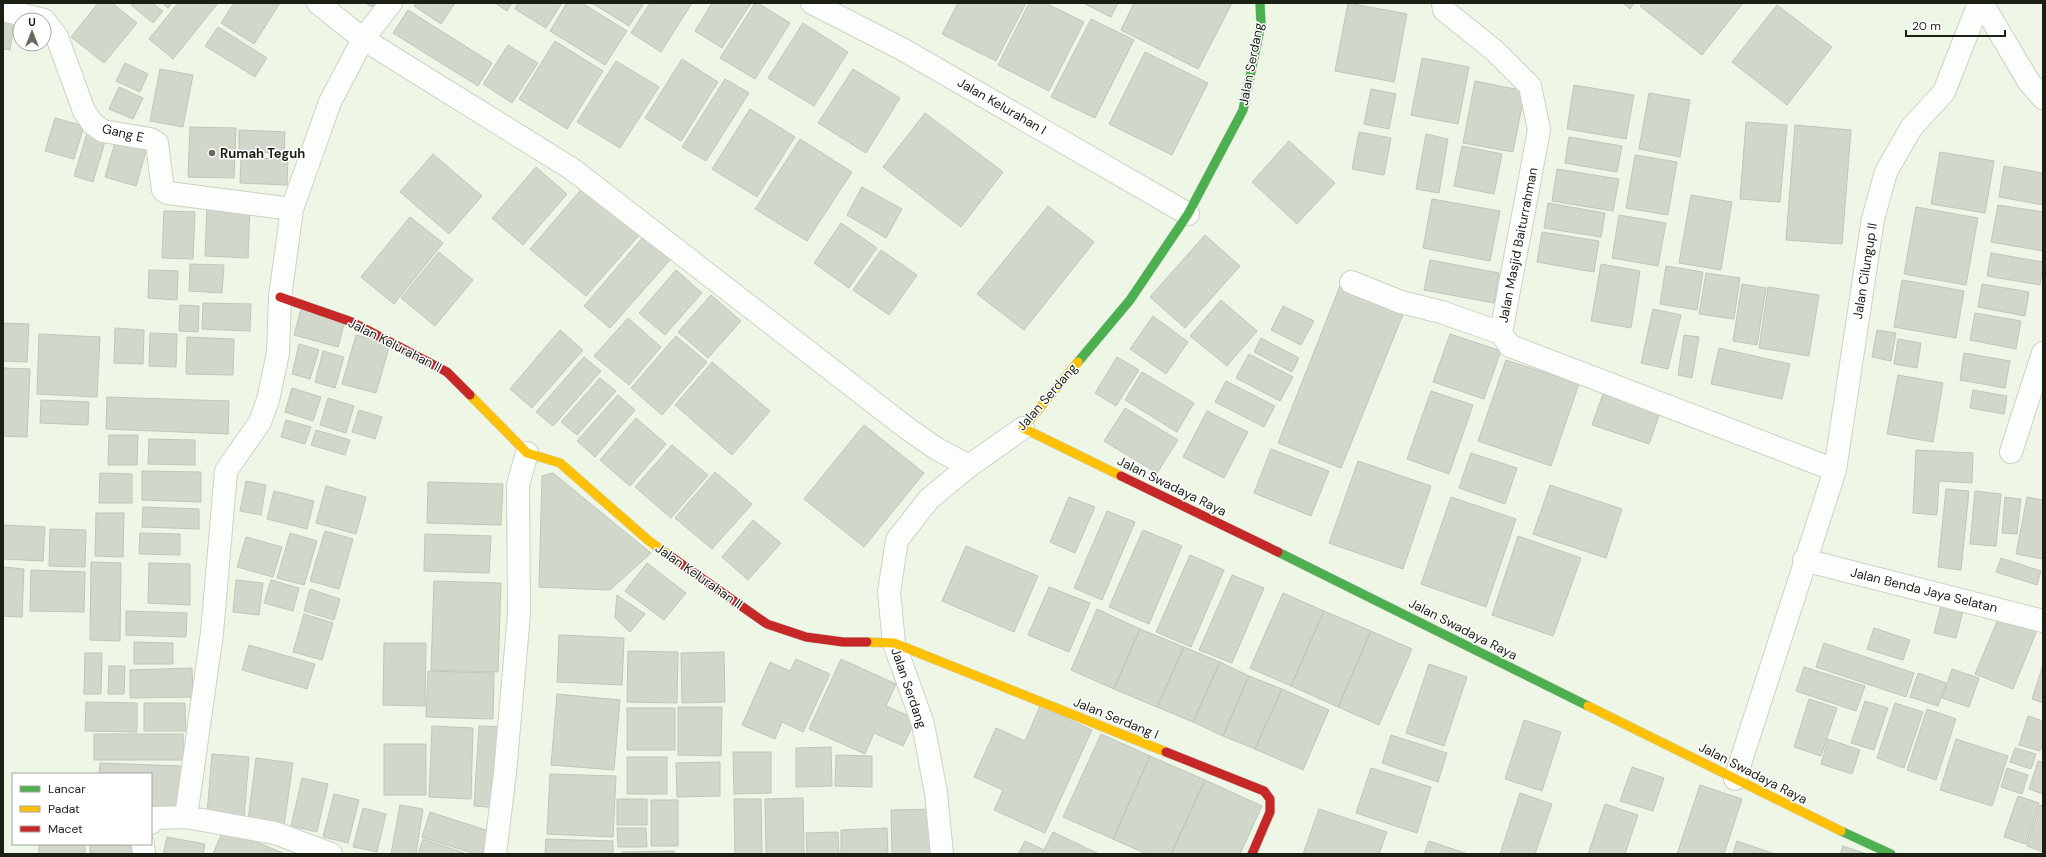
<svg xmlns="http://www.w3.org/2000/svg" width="2046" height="857" viewBox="0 0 2046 857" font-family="'DM Sans',sans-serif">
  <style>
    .building { fill: #d1d8cb; stroke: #c0c6ba }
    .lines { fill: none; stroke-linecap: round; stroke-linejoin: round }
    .street-casing { stroke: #ccd2c6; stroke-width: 24 }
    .fast-casing { stroke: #ccd2c6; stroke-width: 10 }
    .slow-casing { stroke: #ccd2c6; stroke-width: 10 }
    .jam-casing { stroke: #ccd2c6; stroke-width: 10 }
    .street { stroke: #fcfefb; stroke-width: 22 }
    .fast { stroke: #4caf50; stroke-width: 9 }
    .slow { stroke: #ffc107; stroke-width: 9 }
    .jam { stroke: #c62828; stroke-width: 9 }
    .poi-dot { fill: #656b5e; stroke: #fff; stroke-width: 1.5 }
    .labels { text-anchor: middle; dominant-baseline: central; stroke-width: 3; stroke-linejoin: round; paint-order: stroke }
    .street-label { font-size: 13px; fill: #1b2015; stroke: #fff }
    .poi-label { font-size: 13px; font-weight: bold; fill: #1b2015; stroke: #fff; text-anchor: start }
  </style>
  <rect width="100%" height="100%" fill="#eef6e6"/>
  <path class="building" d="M98 3H112L137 23 104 63 71 37Z
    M132 3H152L163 11 153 23 131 5Z
    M162 3H172L168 8Z
    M178 3H218L173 59 149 39Z
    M234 3H280L254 44 221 23Z
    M365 3H382L378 10Z
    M416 3H455L441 24 414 6Z
    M495 3H512L507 11Z
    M518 3H562L546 28 515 9Z
    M567 3H582L627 31 605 65 550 31Z
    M592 3H644L629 26Z
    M650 3H692L661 52 631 33Z
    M712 3H751L722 48 695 31Z
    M755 3H758L790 23 755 79 720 58Z
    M958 3H1026L996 61 942 34Z
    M1029 3H1045L1084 22 1049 91 998 65Z
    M1083 3H1118L1111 17Z
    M1134 3H1232L1198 69 1121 30Z
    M1348 3 1407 14 1394 82 1335 71Z
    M1623 3H1634L1630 9Z
    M1643 3H1743L1702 55 1640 6Z
    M1777 5 1832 47 1787 105 1732 62Z
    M408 10 492 63 478 86 393 33Z
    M1091 19 1134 40 1095 118 1051 97Z
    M3 22 14 23 10 50 3 49Z
    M803 23 848 52 814 106 768 78Z
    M218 27 267 58 255 77 205 46Z
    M555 41 603 71 567 129 519 99Z
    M508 45 538 63 512 103 483 84Z
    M1145 52 1208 83 1172 155 1109 124Z
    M1422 58 1469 67 1458 124 1411 115Z
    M682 59 718 82 681 141 645 118Z
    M616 61 659 87 620 148 577 122Z
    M125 63 148 74 140 92 116 81Z
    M160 69 193 75 183 127 150 121Z
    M853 69 900 98 866 153 818 123Z
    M725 79 749 93 706 161 682 147Z
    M1475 81 1525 91 1513 152 1463 143Z
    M1574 85 1634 95 1626 139 1567 129Z
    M119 87 143 98 133 119 109 109Z
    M1371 89 1396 94 1389 129 1364 124Z
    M1649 93 1690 100 1680 157 1639 149Z
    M750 109 795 137 757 197 712 169Z
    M925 113 1003 172 961 227 883 167Z
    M55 118 84 126 74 159 45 151Z
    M1746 122 1787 125 1780 202 1740 199Z
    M1795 125 1851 130 1842 244 1786 240Z
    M190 127 236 128 234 178 188 177Z
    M88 130 107 135 93 182 74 176Z
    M239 130 285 132 284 153 239 152Z
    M1359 132 1391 138 1384 175 1352 169Z
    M1426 134 1448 139 1439 193 1416 189Z
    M1569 137 1622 146 1617 172 1565 163Z
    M116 139 147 148 136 186 105 177Z
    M800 139 852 172 807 241 755 209Z
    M1289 141 1335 183 1297 224 1252 182Z
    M1462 146 1502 154 1494 194 1454 186Z
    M1940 152 1994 161 1985 213 1931 204Z
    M433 154 482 196 449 234 400 192Z
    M1635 155 1677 162 1668 215 1626 208Z
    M241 158 288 159 287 185 240 183Z
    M2004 166 2043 173V205L1999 197Z
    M536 167 567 194 523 245 492 218Z
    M1557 169 1619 179 1613 211 1552 201Z
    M586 184 642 232 586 296 530 249Z
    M862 187 902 209 886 238 847 215Z
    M1691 195 1732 202 1721 270 1679 263Z
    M1432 199 1500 211 1490 261 1423 248Z
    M207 203 250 205 248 258 205 256Z
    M1548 203 1605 213 1601 237 1544 228Z
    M1998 205 2043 212V251L1991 242Z
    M1048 206 1094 242 1024 330 977 294Z
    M1916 207 1978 218 1966 285 1904 274Z
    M164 211 195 212 193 259 162 258Z
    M1619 215 1666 223 1658 266 1612 258Z
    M410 217 443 243 394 304 361 277Z
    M841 223 877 248 849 288 814 263Z
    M1542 232 1599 241 1594 272 1537 262Z
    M1205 235 1240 266 1185 328 1150 297Z
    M643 237 670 260 610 328 584 306Z
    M881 250 917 275 889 315 853 290Z
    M439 252 473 280 435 326 401 298Z
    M1991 253 2043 262 2040 285 1987 276Z
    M1430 260 1499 273 1494 303 1424 290Z
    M190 264 224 265 222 293 189 291Z
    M1601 264 1640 271 1631 328 1591 321Z
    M1666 266 1703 272 1697 310 1660 304Z
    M149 270 178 271 177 300 148 298Z
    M676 270 702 293 665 335 639 313Z
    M1706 273 1740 278 1734 319 1699 314Z
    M1902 280 1964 291 1956 338 1894 327Z
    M1742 284 1766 288 1757 345 1733 341Z
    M1982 284 2029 292 2025 316 1978 307Z
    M1340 286 1404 312 1341 468 1278 443Z
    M1768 287 1819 295 1809 356 1759 348Z
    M711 295 741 321 708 358 678 332Z
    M1221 300 1257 331 1227 366 1190 336Z
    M203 303 251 304 250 331 202 329Z
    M180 305 199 306 198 332 179 331Z
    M1283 306 1314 321 1301 345 1271 330Z
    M301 309 345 321 338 347 294 335Z
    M1653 309 1681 315 1668 369 1641 363Z
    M1975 313 2021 321 2016 349 1970 340Z
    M1153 316 1188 342 1166 374 1130 349Z
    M628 318 661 347 629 385 594 356Z
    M3 323 29 324 27 362 3 361Z
    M115 328 144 330 143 364 114 363Z
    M560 330 583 350 532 408 510 389Z
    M1877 330 1896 333 1891 361 1872 357Z
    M150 333 177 334 176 367 149 366Z
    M39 334 100 337 97 397 37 394Z
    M1450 334 1501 351 1484 399 1433 382Z
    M356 335 390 344 376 393 342 384Z
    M1684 335 1699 337 1692 378 1678 375Z
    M676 336 707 362 662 415 631 388Z
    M187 337 234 339 233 375 186 374Z
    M1261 338 1299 358 1292 372 1254 352Z
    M1898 339 1921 343 1917 368 1894 364Z
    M299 344 319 350 310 379 292 374Z
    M1719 348 1790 364 1782 399 1711 384Z
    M323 351 344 357 335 388 315 382Z
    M1964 353 2010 361 2005 388 1960 380Z
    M1249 354 1293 377 1280 401 1236 378Z
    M584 357 601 371 553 426 536 412Z
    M1117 357 1139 370 1116 406 1095 393Z
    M1506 360 1579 384 1551 466 1478 441Z
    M712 362 770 411 732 455 675 405Z
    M3 368 30 369 27 437 3 436Z
    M1142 372 1194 403 1177 432 1125 400Z
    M1898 375 1943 383 1933 442 1887 434Z
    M600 378 616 391 577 435 561 422Z
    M1226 381 1275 406 1264 427 1215 402Z
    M292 388 321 397 313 421 285 412Z
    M1973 390 2007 396 2004 414 1970 408Z
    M1431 391 1473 405 1449 474 1407 459Z
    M1603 394 1660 413 1649 444 1592 425Z
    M618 395 635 410 595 457 577 441Z
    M107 397 229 401 228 434 106 429Z
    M328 398 354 406 346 433 320 425Z
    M41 400 89 402 88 425 40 423Z
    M1125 408 1178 440 1157 473 1104 441Z
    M359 410 382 417 375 439 352 432Z
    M1207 411 1248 432 1224 478 1183 457Z
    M636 418 666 444 630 486 600 460Z
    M286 420 311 427 305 444 281 437Z
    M864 425 924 473 864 547 804 499Z
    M316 430 350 440 345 455 311 445Z
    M109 435H138L137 465H108Z
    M149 439 195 440V465L148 464Z
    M672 445 708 475 671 518 635 487Z
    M1271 449 1329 471 1311 516 1254 493Z
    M1916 450 1973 453 1972 483 1939 481 1937 515 1913 513Z
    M1471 453 1517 468 1505 504 1459 488Z
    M1358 461 1431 486 1403 569 1329 543Z
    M142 471 201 472V502L142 500Z
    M715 472 752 504 712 549 675 518Z
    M100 473 132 474V503H99Z
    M553 473 651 553 610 590 539 587 542 476Z
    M246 481 266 485 261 515 240 511Z
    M428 482 503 484 501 525 427 523Z
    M1550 485 1622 509 1606 558 1533 534Z
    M326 486 366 497 356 534 316 523Z
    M1946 489 1969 491 1961 570 1938 567Z
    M274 491 314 501 307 529 267 519Z
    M1975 491 2001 494 1996 546 1970 544Z
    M1069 497 1095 507 1075 553 1050 542Z
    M1451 497 1516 519 1486 607 1421 584Z
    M2005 497 2021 499 2017 534 2002 533Z
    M2027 497 2043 500V559L2016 554Z
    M143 507 199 509V529L142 527Z
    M1107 511 1135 522 1102 600 1074 588Z
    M96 513H124L123 557 95 556Z
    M753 520 781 543 748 580 722 557Z
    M3 525 45 527 43 561 3 559Z
    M50 529 86 530 85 567 49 566Z
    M1143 530 1182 546 1149 624 1109 607Z
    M325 531 353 539 339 589 310 581Z
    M140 533 180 534V555L139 554Z
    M290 533 317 541 304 585 277 578Z
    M425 534 491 536 489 573 424 571Z
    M1518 536 1581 558 1553 636 1492 615Z
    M246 537 282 547 273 577 237 567Z
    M966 546 1038 576 1014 632 942 601Z
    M1190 555 1224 570 1191 647 1156 632Z
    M2001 558 2041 571 2037 585 1996 572Z
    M91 562 121 563 120 641 90 640Z
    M149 563 190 564V605L148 603Z
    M647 563 686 593 664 620 625 591Z
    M3 567 24 569 22 617 3 616Z
    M31 570 85 572 84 612 30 611Z
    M1232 575 1264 588 1232 663 1199 650Z
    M236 580 263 583 259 615 233 612Z
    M271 580 299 588 293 611 264 603Z
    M434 581 501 583 498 672 431 670Z
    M1049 587 1090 603 1069 652 1028 635Z
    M310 589 340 599 334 620 304 611Z
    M1283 593 1324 611 1291 686 1250 668Z
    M617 595 645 614 630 632 615 618Z
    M1942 602 1964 607 1956 638 1934 633Z
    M1097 609 1140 629 1114 689 1071 670Z
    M126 611 187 613 186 637 126 635Z
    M1324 611 1371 631 1338 707 1291 686Z
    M2001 612 2038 628 2013 689 1975 674Z
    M304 614 333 623 322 660 293 652Z
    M1874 628 1910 640 1903 660 1867 649Z
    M1140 629 1184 647 1157 707 1114 689Z
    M1371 631 1412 649 1379 725 1338 707Z
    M559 635 624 638 622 685 557 682Z
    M134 642 173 643V664H134Z
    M384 643H426L425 706 383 705Z
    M1824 643 1914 673 1906 697 1816 667Z
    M249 645 315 664 307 689 242 670Z
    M1184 647 1220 662 1193 722 1157 707Z
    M628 651 678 652 677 703 627 702Z
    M724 652 725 702 682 703 681 653Z
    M85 653H102L101 694H84Z
    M796 659 830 674 803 732 782 722 775 739 742 725 770 662 790 671Z
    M841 659 896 684 886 706 916 719 903 746 874 733 865 754 809 729Z
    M1220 662 1249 676 1223 736 1193 722Z
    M1429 664 1467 677 1444 746 1406 733Z
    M2043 665V703L2032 699Z
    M109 666H125L124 694H108Z
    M1804 667 1865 686 1856 711 1796 691Z
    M192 668 193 697 130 698V670Z
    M1952 669 1979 678 1969 707 1942 698Z
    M428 671 494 673 493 719 426 717Z
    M1918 673 1946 683 1938 706 1910 697Z
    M1249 676 1282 689 1255 749 1223 736Z
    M1282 689 1329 710 1303 770 1255 749Z
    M557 694 620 700 614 770 551 765Z
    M1809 699 1837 708 1821 756 1794 747Z
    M1865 701 1888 708 1874 750 1851 743Z
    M86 702 137 703V732L85 731Z
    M144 703H185L186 731H144Z
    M1895 703 1923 712 1904 768 1877 758Z
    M1040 706 1092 730 1045 833 994 810 1003 790 974 777 996 728 1025 741Z
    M678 707H722L721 756 678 755Z
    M627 708H675V750H627Z
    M1927 709 1956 719 1936 780 1907 770Z
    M2028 716 2043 721V742L2040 751 2019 745Z
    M1524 720 1561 732 1542 791 1505 779Z
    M432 726 473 728 471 799 429 797Z
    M479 726 506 727 500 808 474 806Z
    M94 734H183L184 760H94Z
    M1101 734 1150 756 1113 839 1063 817Z
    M1391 735 1447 753 1438 782 1382 763Z
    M1828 739 1860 750 1852 774 1821 764Z
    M1956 739 2008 756 1992 806 1940 790Z
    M384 744H426V795H384Z
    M831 747 832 786 796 787V748Z
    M2015 748 2036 754 2031 769 2010 762Z
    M733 752H771V793L734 794Z
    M212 754 249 757 244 817 207 814Z
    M836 755 872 756V787L835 786Z
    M1150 756 1205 780 1171 854H1147L1113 839Z
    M627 757H667V794H627Z
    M256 758 293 763 284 825 248 820Z
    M2038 761 2043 762V794L2029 789Z
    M720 762V796L677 797 676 763Z
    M100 763 183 766 182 807 151 806V774H99Z
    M1632 767 1664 778 1653 811 1620 801Z
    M1371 768 1431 787 1417 833 1356 813Z
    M2007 768 2028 775 2022 794 2001 787Z
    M550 774 616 776 613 837 547 834Z
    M302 778 328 784 317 832 291 826Z
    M1205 780 1262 806 1240 854H1171Z
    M1700 785 1742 799 1724 854H1677Z
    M1520 793 1552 804 1535 854H1500Z
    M334 794 359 800 348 843 323 837Z
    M2018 796 2039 803 2026 844 2004 837Z
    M803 798 804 854H766L765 799Z
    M617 799H647V825H617Z
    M734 799H761L762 854H735Z
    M651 800H678V846H651Z
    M1605 804 1638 815 1625 854H1588Z
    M400 805 423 809 416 854H391Z
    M2040 805 2043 806V852L2027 846Z
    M363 808 386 814 377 852 353 847Z
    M935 809 936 854H892L891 810Z
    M1319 809 1387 832 1379 854H1303Z
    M430 812 489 831 482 854H475L422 837Z
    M224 828 285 854H213Z
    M617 828H646L647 847H618Z
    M887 828 888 854H841V830Z
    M838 832 839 854H807L806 833Z
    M1053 832 1099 854H1018L1025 841 1044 850Z
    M167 837 205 844 203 854H163Z
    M423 839 467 854H418Z
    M546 839 613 841V854H545Z
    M1429 841 1468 854H1424Z
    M1737 841 1775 854H1733Z
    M39 845H85V854H39Z
    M90 845 133 846V854H90Z
    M1843 846 1867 854H1840Z
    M674 851V854H622V852Z"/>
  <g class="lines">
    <g class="street-casing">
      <path id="street" d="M318 3 363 39 572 169 908 429 937 449 969 466
        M812 3 902 49 1188 214
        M1443 3 1444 10 1495 51 1530 86 1539 130 1501 333 1510 346 1835 470
        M1982 3 2029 82 2043 98
        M3 10 44 20 57 37 84 111 93 124 103 131 150 139 157 143 163 190 168 193 292 209
        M1351 282 1401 302 1441 312 1501 333
        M2011 452 2043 353
        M1804 560 2043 621
        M1735 779 1835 470 1873 219 1886 172 1911 128 1944 92 1979 3
        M186 817 275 833 331 854
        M151 823 155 818 186 817 212 633 226 471 260 422 268 400 278 353 280 297 292 209 330 102 363 39 391 3
        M143 844 144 854
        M495 854 505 773 519 614 518 485 527 453
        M942 854 936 793 923 724 894 643 889 592 897 540 929 499 969 466 1023 428"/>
    </g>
    <g class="fast-casing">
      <path id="fast" d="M1078 362 1130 300 1188 214 1243 110 1261 24 1260 3
        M1278 552 1588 706
        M1841 831 1891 854"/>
    </g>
    <g class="slow-casing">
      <path id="slow" d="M1078 362 1023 428 1121 476
        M470 395 527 453 560 463 649 541 670 556
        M867 642 894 643 1166 752
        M1588 706 1841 831"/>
    </g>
    <g class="jam-casing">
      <path id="jam" d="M280 297 352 322 447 372 470 395
        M1121 476 1278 552
        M670 556 767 624 806 637 843 642H867
        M1166 752 1264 791 1270 799V812L1252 854"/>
    </g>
    <use href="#street" class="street"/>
    <use href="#fast" class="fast"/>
    <use href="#slow" class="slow"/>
    <use href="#jam" class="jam"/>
  </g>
  <circle class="poi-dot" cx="212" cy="153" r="4"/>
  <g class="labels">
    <g class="street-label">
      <text transform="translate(1251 64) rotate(-79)">Jalan Serdang</text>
      <text transform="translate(1002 106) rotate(30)">Jalan Kelurahan I</text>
      <text transform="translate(123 133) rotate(13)">Gang E</text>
      <text transform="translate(1518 245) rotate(-79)">Jalan Masjid Baiturrahman</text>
      <text transform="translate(1865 271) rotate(-81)">Jalan Cilungup II</text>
      <text transform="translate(395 345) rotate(27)">Jalan Kelurahan II</text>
      <text transform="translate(1047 397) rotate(-49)">Jalan Serdang</text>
      <text transform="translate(1172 486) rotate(26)">Jalan Swadaya Raya</text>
      <text transform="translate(699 576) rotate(35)">Jalan Kelurahan II</text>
      <text transform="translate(1924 590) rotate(14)">Jalan Benda Jaya Selatan</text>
      <text transform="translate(1463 629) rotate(27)">Jalan Swadaya Raya</text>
      <text transform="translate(909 688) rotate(71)">Jalan Serdang</text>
      <text transform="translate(1116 718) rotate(22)">Jalan Serdang I</text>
      <text transform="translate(1753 773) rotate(27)">Jalan Swadaya Raya</text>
    </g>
    <g class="poi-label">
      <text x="220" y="153">Rumah Teguh</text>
    </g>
  </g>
  <rect width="2046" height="857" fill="none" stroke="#1b2015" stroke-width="8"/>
  <rect x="12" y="773" width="140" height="72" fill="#ffffff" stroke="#a4a6a1"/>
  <rect x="20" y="786" width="20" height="6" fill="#4caf50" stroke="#a4a6a1"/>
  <text x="48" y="793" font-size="12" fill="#1b2015">Lancar</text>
  <rect x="20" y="806" width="20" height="6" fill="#ffc107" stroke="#a4a6a1"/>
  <text x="48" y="813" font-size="12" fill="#1b2015">Padat</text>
  <rect x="20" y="826" width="20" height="6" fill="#c62828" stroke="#a4a6a1"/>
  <text x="48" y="833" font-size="12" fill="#1b2015">Macet</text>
  <g transform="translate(32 32)"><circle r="19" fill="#ffffff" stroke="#a4a6a1"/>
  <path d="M0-3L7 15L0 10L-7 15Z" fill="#656b5e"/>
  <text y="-6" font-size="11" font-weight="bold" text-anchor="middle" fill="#1b2015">U</text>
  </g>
  <path d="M1906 30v6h99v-6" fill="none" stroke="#1b2015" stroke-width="2"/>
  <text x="1912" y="30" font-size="12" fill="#1b2015" stroke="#ffffff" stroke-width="3" paint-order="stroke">20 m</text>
</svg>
